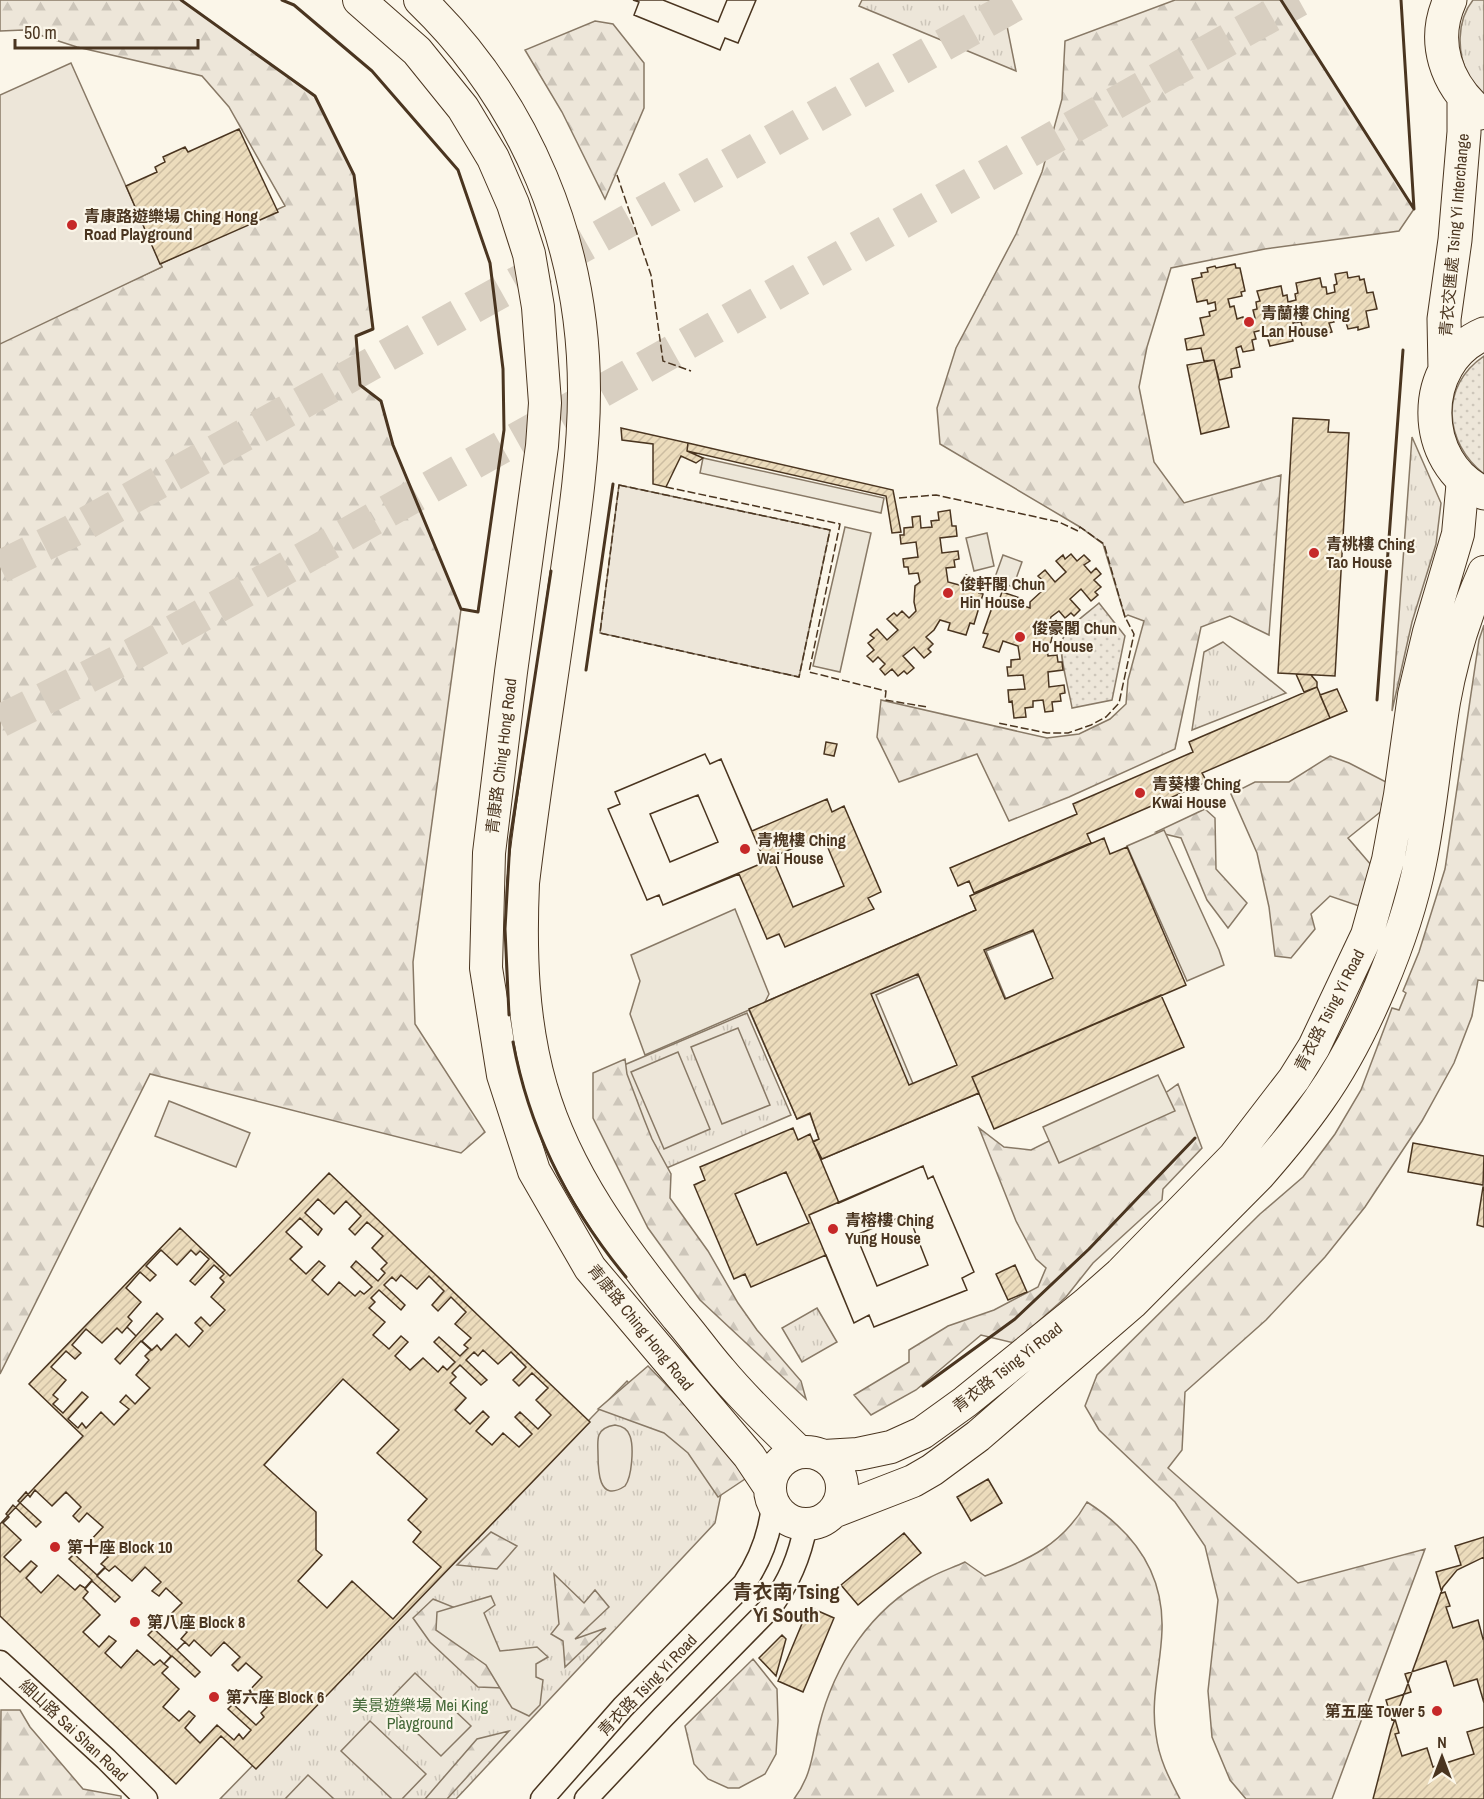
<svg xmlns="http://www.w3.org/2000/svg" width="1484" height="1799" viewBox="0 0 1484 1799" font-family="'Archivo Narrow','Noto Sans TC',sans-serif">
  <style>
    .grass { fill: url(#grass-tufts); stroke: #887966; stroke-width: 1.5 }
    .forest { fill: url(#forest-firs); stroke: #887966; stroke-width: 1.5 }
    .garden { fill: url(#garden-dots); stroke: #887966; stroke-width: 1.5 }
    .pitch { fill: #ede6d9; stroke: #887966; stroke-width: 1.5 }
    .parking { fill: #ede7d9; stroke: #887966; stroke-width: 1.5; fill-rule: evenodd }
    .building { fill: url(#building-hatch); stroke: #4a3520; stroke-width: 1.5; fill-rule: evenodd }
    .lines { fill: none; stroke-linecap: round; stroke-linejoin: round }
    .highway-tunnel { stroke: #d8cfc1; stroke-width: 33; stroke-dasharray: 33 16; stroke-linecap: butt }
    .street-casing { stroke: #4a3520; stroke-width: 25 }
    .secondary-casing { stroke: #4a3520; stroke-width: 34 }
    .primary-casing { stroke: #4a3520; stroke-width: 35 }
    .street { stroke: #fbf6e9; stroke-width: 22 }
    .secondary { stroke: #fbf6e9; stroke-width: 32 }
    .primary { stroke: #fbf6e9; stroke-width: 33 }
    .fence { stroke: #4a3520; stroke-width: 1.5; stroke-dasharray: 8 3; stroke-linecap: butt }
    .wall { stroke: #4a3520; stroke-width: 3 }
    .poi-dot { fill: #c62828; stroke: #fbf6e9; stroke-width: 2 }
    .labels { text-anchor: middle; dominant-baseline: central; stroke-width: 4.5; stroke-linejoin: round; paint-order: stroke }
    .poi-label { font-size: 16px; font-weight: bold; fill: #4a3520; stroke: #fbf6e9; text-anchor: start }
    .street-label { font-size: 16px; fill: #4a3520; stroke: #fbf6e9 }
    .park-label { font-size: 16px; fill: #436837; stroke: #fbf6e9 }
    .quarter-label { font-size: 20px; font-weight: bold; fill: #4a3520; stroke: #fbf6e9 }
  </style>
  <defs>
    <pattern id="grass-tufts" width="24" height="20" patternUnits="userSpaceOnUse" patternTransform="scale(1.5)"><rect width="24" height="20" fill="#ede6d9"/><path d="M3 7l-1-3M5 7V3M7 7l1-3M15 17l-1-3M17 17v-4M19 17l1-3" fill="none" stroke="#cdc6ba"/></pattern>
    <pattern id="forest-firs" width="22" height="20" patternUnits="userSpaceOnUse" patternTransform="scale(1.5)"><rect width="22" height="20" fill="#ede6d9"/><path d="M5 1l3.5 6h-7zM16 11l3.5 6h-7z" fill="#cdc6ba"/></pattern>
    <pattern id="garden-dots" width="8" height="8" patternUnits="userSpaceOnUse" patternTransform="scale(1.5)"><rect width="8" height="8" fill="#ede6d9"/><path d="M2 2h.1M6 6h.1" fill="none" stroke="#cdc6ba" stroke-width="1.8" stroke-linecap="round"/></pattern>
    <pattern id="building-hatch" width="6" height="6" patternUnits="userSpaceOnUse" patternTransform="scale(1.5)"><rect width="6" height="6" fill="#ecdcbc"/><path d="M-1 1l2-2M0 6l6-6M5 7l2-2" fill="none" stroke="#ccbda1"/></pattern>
  </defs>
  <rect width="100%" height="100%" fill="#fbf6e9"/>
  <path class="grass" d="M862 0H992L1006 21 1016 71 859 6Z
    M1473 0H1484V96C1479 91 1472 84 1469 78 1457 54 1456 21 1473 0Z
    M1412 437 1441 503 1436 544 1412 622 1392 711Z
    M1223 642 1286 693 1192 730 1204 652Z
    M747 1013 791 1115 662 1170 617 1068Z
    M817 1308 837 1342 802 1362 782 1328Z
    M627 1381 710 1469 721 1494 715 1523 456 1799H220Z"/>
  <path class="forest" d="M0 0H181L315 96 354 175 373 329 356 336 360 385 381 401 393 445 461 609 413 962 415 1024 485 1132 461 1153 150 1074 0 1374V341L162 267 160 264 285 206 229 107 202 76 77 47 24 30 0 31Z
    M1175 0H1281L1414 209 1399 231 1265 249 1171 268 1147 347 1139 387 1154 462 1184 503 1281 475 1269 635 1230 616 1201 627 1175 749 1069 797 1009 821 977 754 899 782 877 737 881 700 1047 738 1079 734 1110 719 1126 704 1128 680 1144 621 1128 615 1125 617 1103 544 1080 527 940 444 937 408 956 348 1016 234 1042 172 1062 99 1065 41Z
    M595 21 613 24 644 63V108L605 199 562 112 525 50Z
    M1484 625V981L1478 980 1472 1016 1454 1063 1422 1121 1365 1207 1325 1257 1266 1320 1185 1392 1182 1450 1168 1468 1298 1583 1425 1549 1332 1799H1246L1230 1780 1212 1737 1208 1691 1218 1600 1205 1546 1175 1502 1099 1430 1085 1406 1097 1375 1260 1214 1303 1177 1335 1134 1361 1090 1392 1008 1399 1010 1406 993 1403 991 1419 952 1445 869 1479 640Z
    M1330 756 1349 763 1386 782 1389 805 1348 838 1372 866 1365 908 1330 896 1311 914 1315 929 1291 958 1275 956 1269 907 1257 853 1231 794 1255 782H1289Z
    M1205 809 1215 818 1216 869 1247 903 1228 928 1207 900 1181 838 1156 832Z
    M625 1059 627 1074 644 1119 652 1139 671 1174 670 1198 708 1251 738 1303 757 1330 801 1381 806 1399 700 1300 648 1228 593 1118V1073Z
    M1178 1084 1202 1148 1163 1189 1162 1200 1093 1263 1066 1297 1014 1343 981 1335 916 1390 871 1415 854 1395 909 1362V1350L948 1326 994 1310 1038 1287 1046 1268 1036 1259 1016 1221 979 1128 1004 1147 1031 1150 1081 1125 1133 1116Z
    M648 1366 740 1461 745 1479 718 1497 688 1453 664 1433 598 1409Z
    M1087 1502C1134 1532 1164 1572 1162 1630 1161 1666 1150 1699 1156 1735 1159 1759 1169 1778 1180 1799H794C812 1775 812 1754 819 1726 834 1665 871 1609 927 1579 939 1572 952 1568 965 1562L985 1576C1029 1560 1063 1544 1087 1502Z
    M491 1532 517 1546 497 1569 457 1565Z
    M554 1574 584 1603 595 1590 609 1607 575 1639 606 1628 565 1667 563 1641 551 1634 559 1624Z
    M433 1599 468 1613 527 1689 478 1687 430 1642 413 1618Z
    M753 1659 777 1689 778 1721 776 1754 765 1774 739 1788H728L708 1779 694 1764 685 1726Z
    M1 1710H20L30 1727 83 1789 121 1796V1799H0Z
    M509 1731 447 1799H425L477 1739Z"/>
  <path class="garden" d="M1484 356V474C1444 443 1439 386 1484 356Z
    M1099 603 1125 636 1112 700 1072 708C1070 694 1058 653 1062 641 1067 626 1088 613 1099 603Z"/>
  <path class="pitch" d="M71 63 162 267 0 344V95Z
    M619 485 830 530 799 677 600 633Z
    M738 1028 770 1105 722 1124 691 1047Z
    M678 1052 710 1129 664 1149 631 1072Z
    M169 1101 250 1133 236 1167 155 1136Z
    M615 1425C622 1426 628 1429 630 1436 634 1447 632 1477 625 1486 598 1504 598 1469 598 1454 598 1448 597 1440 599 1435 602 1428 608 1426 615 1425Z
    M415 1673 471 1726 441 1756 386 1703Z
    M370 1721 426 1774 402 1799H392L341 1751Z
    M308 1775 334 1799H285Z"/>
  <path class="parking" d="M703 458 884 498 881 513 700 473Z
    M845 527 871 533 840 672 813 666Z
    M987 533 994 566 974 571 966 538Z
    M1003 555 1022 562 1013 587 994 580Z
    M1164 830 1219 950 1224 965 1187 981 1127 846Z
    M1065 854 1130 1008 972 1077 979 1093 822 1159 813 1141 819 1139 810 1114 797 1119 749 1010 645 1055 630 1014 640 981 631 955 735 909 769 994 765 1002 976 910 970 896ZM1034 931 1055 979 1006 999 986 951ZM922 975 961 1066 914 1086 876 995Z
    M1158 1075 1175 1111 1059 1163 1043 1127Z
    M491 1596 495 1605 484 1613 500 1651 537 1647 548 1657 536 1664V1677L543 1680 540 1705 529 1716 512 1708 486 1665 436 1630 437 1612Z"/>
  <path class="building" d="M633 0H663L718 22 727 0H756L738 43 725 38 720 50 634 15 639 2Z
    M633 0H663L718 22 727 0H756L738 43 725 38 720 50 634 15 639 2Z
    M239 129 278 212 160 264 126 186 157 172 155 167 165 162 163 157 185 147 188 152Z
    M1235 264 1236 268H1240L1245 291 1241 292 1242 296 1228 299 1230 307 1234 306 1237 319 1243 317 1244 320 1255 318 1253 310 1257 309 1256 302 1260 301 1257 291 1281 286 1283 296 1287 295 1288 302 1296 300 1295 294 1298 293 1296 283 1320 278 1322 287H1326L1327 294 1335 292 1334 285 1337 284 1335 274 1347 272 1348 278 1359 276 1360 280 1364 279 1367 293 1373 292 1377 309 1366 311 1369 327 1358 330V327L1348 329 1345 319 1341 320 1340 313 1332 315 1334 322 1329 323 1332 332 1309 338 1306 328 1303 329 1301 322 1293 323 1295 330 1290 331 1293 341 1270 346 1267 336 1263 337 1262 330 1254 332 1256 339 1252 340 1254 350 1243 352 1241 346 1236 348 1240 367 1231 369 1232 377 1219 380 1214 360 1204 361 1201 348 1187 350 1185 339 1204 335 1200 318 1210 316 1209 312 1216 310 1215 302 1208 304 1207 300 1197 302 1192 279 1202 277 1201 273 1208 272 1207 268 1215 266 1216 268Z
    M1214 360 1229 427 1201 434 1187 365Z
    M1293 418 1329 420 1328 432 1349 433 1335 676 1278 673Z
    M621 428 688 443 687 451 703 458 696 463 681 456 666 487 653 484V444L622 440Z
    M688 443 893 490 901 532 892 533 886 496 687 451Z
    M950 510 952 526H956L957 536 940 538 942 553 958 551 959 559 954 560 955 567 946 568 948 582 963 586 966 575 983 580 979 593 983 594 974 624 970 623 966 635 948 630 950 623 940 620 934 630 926 637 933 644 928 649 931 652 924 658 914 647 903 656 914 668 907 674 904 671 898 676 892 669 885 675 880 669 885 664 878 657 873 662 867 656 874 650 868 643 874 638 870 635 877 629 887 640 898 630 887 619 894 613 897 616 902 611 909 618 916 611 914 602 915 586 920 582 918 573 909 574 908 567H904L903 559 918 557 916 542 901 544 900 535H904V528L913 527 912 517 920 516 921 528 932 527 931 521 939 520 938 512Z
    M1071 554 1077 561 1084 555 1090 561 1084 565 1091 573 1096 568 1101 574 1094 580 1101 587 1095 592 1098 595 1091 601 1081 589 1070 599 1080 610 1074 616 1071 613 1065 618 1059 611 1051 617 1050 620 1054 627 1051 642 1047 646 1048 656 1057 655 1058 662H1062L1063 670 1048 672 1049 687 1064 685 1065 693 1060 694 1061 701 1052 702 1053 711 1045 712 1043 700 1033 701V707L1025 708 1026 717 1014 718 1012 701 1009 702 1008 690 1025 689 1023 675 1008 676 1007 667H1011V660L1020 659 1018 646 1003 641 999 652 983 647 988 634 983 633 994 602 998 603 1002 592 1020 598 1018 604 1030 608V602L1042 591 1036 584 1041 579 1038 576 1045 570 1055 582 1066 572 1056 561 1063 555 1065 559Z
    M1296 674 1311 675 1317 682V687L1304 692Z
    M1317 687 1330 718 1202 773 1207 782 1087 834 1091 843 1086 845 974 893 969 881 958 886 950 868 1077 814 1073 804 1193 752 1189 742Z
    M1337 689 1347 711 1330 718 1320 695Z
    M826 742 837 744 834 756 824 754Z
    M705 754 710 764 721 759 765 862 663 905 659 895 647 900 608 809 620 804 615 792ZM698 795 718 842 670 862 650 814Z
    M705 754 710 764 721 759 752 831 827 799 832 812 844 806 881 892 868 898 874 909 785 947 779 934 767 939 739 874 663 905 659 895 647 900 608 809 620 804 615 792ZM698 795 718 842 670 862 650 814ZM823 836 844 886 793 907 772 857Z
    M1104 838 1110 854 1127 847 1186 985 972 1077 979 1093 822 1159 813 1142 819 1139 810 1113 797 1119 749 1009 976 910 970 896ZM1033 930 1053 978 1005 999 984 950ZM918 974 957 1065 909 1085 871 994Z
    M1161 995 1184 1047 994 1129 972 1077Z
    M793 1128 798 1140 810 1134 839 1203 923 1166 928 1179 933 1176 974 1272 962 1278 967 1290 874 1327 869 1315 854 1323 826 1255 751 1287 745 1274 734 1279 694 1185 705 1180 700 1167ZM786 1172 809 1223 757 1245 735 1194ZM908 1214 928 1265 877 1286 856 1235Z
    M1413 1143 1484 1156 1483 1185 1408 1172Z
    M923 1166 928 1179 933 1176 974 1272 962 1278 967 1290 874 1327 869 1315 854 1323 809 1215ZM908 1214 928 1265 877 1286 856 1235Z
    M329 1173 590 1422 256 1769 221 1736 176 1784 0 1616V1524L83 1436 29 1384 180 1228 230 1276Z
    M1483 1187H1484V1227L1477 1225Z
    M318 1199 334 1214 346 1201 361 1216 349 1229 355 1235 367 1222 383 1236 372 1248 387 1263 381 1269 385 1273 378 1281 356 1261 351 1267 372 1287 364 1294 360 1291 355 1296 339 1282 328 1295 312 1280 325 1266 319 1261 306 1274 290 1259 302 1247 286 1232 300 1218 318 1235 322 1229 305 1213Z
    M161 1250 177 1265 191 1250 196 1255 200 1251 209 1259 190 1281 195 1285 214 1265 224 1274 220 1278 224 1282 211 1297 225 1310 210 1326 201 1317 195 1323 203 1331 189 1347 176 1334 161 1350 157 1345 152 1350 142 1341 163 1319 157 1313 136 1336 127 1327 132 1321 128 1317 141 1302 126 1288 140 1272 150 1281 156 1275 146 1266Z
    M1015 1265 1027 1292 1008 1300 996 1274Z
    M401 1275 417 1289 429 1276 444 1291 432 1305 438 1311 451 1297 466 1312 455 1324 471 1338 464 1345 468 1348 460 1356 439 1337 434 1342 455 1362 447 1370 443 1366 438 1372 423 1358 410 1370 395 1356 408 1342 401 1336 389 1349 373 1335 385 1322 369 1308 375 1302 371 1298 379 1290 401 1310 405 1305 384 1285 392 1277 396 1281Z
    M127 1327 136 1336 115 1359 120 1364 141 1341 151 1350 145 1356 149 1360 136 1375 150 1388 135 1404 126 1395 120 1402 129 1409 114 1425 101 1412 86 1428 82 1423 78 1428 68 1419 88 1397 82 1392 63 1413 53 1404 58 1399 53 1395 66 1380 51 1367 66 1351 75 1359 81 1353 72 1345 86 1329 102 1343 117 1328 122 1333Z
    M483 1350 498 1364 511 1352 526 1367 513 1380 519 1386 532 1373 548 1388 536 1400 551 1415 538 1429 520 1412 515 1417 532 1434 519 1447 503 1433 492 1445 476 1431 489 1417 483 1411 470 1424 455 1410 466 1398 450 1383 456 1377 452 1373 460 1365 481 1385 487 1380 466 1360 474 1352 478 1356Z
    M343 1379 399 1430 377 1453 427 1499 408 1520 421 1532 413 1542 441 1567 393 1619 352 1581 327 1608 298 1581 322 1555 316 1550V1512L264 1465Z
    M988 1479 1002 1503 971 1521 957 1497Z
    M35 1490 52 1506 66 1492 81 1507 73 1516 79 1522 87 1513 103 1527 90 1541 108 1557 101 1564 105 1567 97 1575 74 1554 69 1559 92 1580 85 1588 80 1585 75 1590 58 1575 41 1593 26 1578 37 1566 31 1561 20 1572 4 1557 21 1540 3 1523 9 1517 6 1514 13 1505 36 1527 41 1522 18 1501 26 1492 30 1497Z
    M904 1533 921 1553 858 1605 841 1585Z
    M1484 1537V1639H1483L1478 1620 1453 1628 1446 1607 1450 1606 1445 1592 1442 1593 1436 1572 1461 1565 1455 1546Z
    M1484 1557V1799H1373L1391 1730 1443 1587 1457 1570Z
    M115 1566 132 1581 145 1567 161 1582 152 1591 159 1596 166 1588 182 1603 169 1616 187 1632 181 1639 185 1642 177 1650 154 1629 148 1635 171 1656 164 1664 160 1660 154 1665 137 1650 121 1668 105 1653 116 1641 109 1636 99 1647 83 1632 100 1615 83 1598 88 1592 85 1589 92 1581 115 1602 120 1597 97 1576 105 1568 109 1571Z
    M809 1607 834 1618 803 1692 778 1681Z
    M782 1635 786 1639 776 1676 759 1658Z
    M194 1640 211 1656 224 1642 240 1657 232 1665 238 1671 246 1663 262 1677 249 1691 267 1707 261 1713 264 1717 256 1725 233 1704 228 1709 251 1730 243 1739 239 1734 234 1740 217 1725 200 1743 185 1728 195 1716 189 1711 179 1721 163 1707 179 1689 162 1673 168 1667 164 1664 172 1656 195 1677 200 1672 177 1650 185 1642 189 1646Z
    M1446 1661 1454 1686 1477 1679 1484 1703V1727L1467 1732 1474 1754 1433 1767 1427 1748 1402 1756 1395 1734 1399 1733 1395 1719 1392 1720 1386 1700 1411 1692 1405 1674Z"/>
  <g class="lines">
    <path class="highway-tunnel" d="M0 567 72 531 1024 0
      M0 721 133 654 1299 0"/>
    <g class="street-casing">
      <path id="street" d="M0 1662 106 1759 146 1799
        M542 1799 623 1707 744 1584C761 1559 770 1534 773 1505
        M586 1799 663 1717 769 1609C789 1583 800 1557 806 1524"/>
    </g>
    <g class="secondary-casing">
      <path id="secondary" d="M359 0 417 51 463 108 493 158 513 204 529 254 538 307 545 403 542 446 511 672 489 853 486 968 503 1075 534 1171 590 1268 749 1456 769 1486
        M420 0C526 102 584 243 584 391 584 462 572 534 562 605 549 698 534 790 523 883 520 952 522 1021 541 1087 566 1174 621 1247 677 1317 692 1334 705 1353 720 1370 744 1399 772 1426 799 1452
        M770 1488a36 36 0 1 1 72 0a36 36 0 1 1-72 0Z
        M824 1456 858 1454 891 1447 922 1433 965 1402 1086 1304 1120 1274 1234 1157 1294 1079 1314 1047 1367 935 1388 860 1400 795 1414 695 1429 632 1458 534 1463 479
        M833 1512 913 1481 932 1470 978 1436 1132 1303 1259 1175C1280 1151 1301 1126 1319 1100 1363 1038 1405 938 1420 863 1431 810 1435 756 1444 702 1452 657 1466 613 1484 572"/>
    </g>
    <g class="primary-casing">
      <path id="primary" d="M1450 0C1431 42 1446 84 1480 113
        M1484 334C1418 362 1419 464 1484 493
        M1445 370 1444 319 1455 240 1464 132V99"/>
    </g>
    <use href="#street" class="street"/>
    <use href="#secondary" class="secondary"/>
    <use href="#primary" class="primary"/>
    <path class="fence" d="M617 175 651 275 663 361 691 371
      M619 485 830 530 799 677 600 633Z
      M666 487 840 524 809 672 886 691 885 700 928 707
      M899 498 936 495 1059 522 1078 531 1080 527 1104 544 1125 617 1134 634 1119 703 1106 717 1091 725 1068 733H1047L998 723"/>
    <path class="wall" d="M181 0 315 96 354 175 373 329 356 336 360 385 381 401 393 445 461 609 478 612 504 430 503 369 490 263 458 170 372 71 294 5 282 0
      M1281 0 1414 209 1401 0
      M586 670 613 484
      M1377 700 1403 350
      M509 1015 505 929 510 840 551 571
      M513 1042C529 1129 569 1208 626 1277
      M923 1386 1015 1319 1089 1249 1195 1138"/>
  </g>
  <g class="poi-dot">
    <circle cx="72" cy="225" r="6"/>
    <circle cx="1249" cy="322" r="6"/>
    <circle cx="1314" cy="553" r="6"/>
    <circle cx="948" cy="593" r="6"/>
    <circle cx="1020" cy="637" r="6"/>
    <circle cx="1140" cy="793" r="6"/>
    <circle cx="745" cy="849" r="6"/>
    <circle cx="833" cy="1229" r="6"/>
    <circle cx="55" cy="1547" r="6"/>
    <circle cx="135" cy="1622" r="6"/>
    <circle cx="214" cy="1697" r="6"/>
    <circle cx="1437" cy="1711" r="6"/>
  </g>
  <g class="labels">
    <g class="poi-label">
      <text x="84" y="216">青康路遊樂場 Ching Hong<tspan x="84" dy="18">Road Playground</tspan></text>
      <text x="1261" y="313">青蘭樓 Ching<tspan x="1261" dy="18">Lan House</tspan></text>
      <text x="1326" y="544">青桃樓 Ching<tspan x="1326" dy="18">Tao House</tspan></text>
      <text x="960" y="584">俊軒閣 Chun<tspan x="960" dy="18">Hin House</tspan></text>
      <text x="1032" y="628">俊豪閣 Chun<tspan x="1032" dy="18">Ho House</tspan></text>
      <text x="1152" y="784">青葵樓 Ching<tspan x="1152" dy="18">Kwai House</tspan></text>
      <text x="757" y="840">青槐樓 Ching<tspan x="757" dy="18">Wai House</tspan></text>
      <text x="845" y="1220">青榕樓 Ching<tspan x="845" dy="18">Yung House</tspan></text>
      <text x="67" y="1547">第十座 Block 10</text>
      <text x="147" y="1622">第八座 Block 8</text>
      <text x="226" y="1697">第六座 Block 6</text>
      <text x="1425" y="1711" text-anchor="end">第五座 Tower 5</text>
    </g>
    <g class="street-label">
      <text transform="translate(1454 235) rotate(-85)">青衣交匯處 Tsing Yi Interchange</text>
      <text transform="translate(501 756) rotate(-83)">青康路 Ching Hong Road</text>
      <text transform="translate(1329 1010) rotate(-63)">青衣路 Tsing Yi Road</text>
      <text transform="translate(641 1327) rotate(51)">青康路 Ching Hong Road</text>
      <text transform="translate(1007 1367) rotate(-38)">青衣路 Tsing Yi Road</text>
      <text transform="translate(647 1685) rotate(-46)">青衣路 Tsing Yi Road</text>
      <text transform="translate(74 1730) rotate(43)">細山路 Sai Shan Road</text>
    </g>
    <g class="park-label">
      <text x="420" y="1705">美景遊樂場 Mei King<tspan x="420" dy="18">Playground</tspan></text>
    </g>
    <g class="quarter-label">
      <text x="786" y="1591">青衣南 Tsing<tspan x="786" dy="23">Yi South</tspan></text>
    </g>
  </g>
  <g transform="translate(1442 1757)" stroke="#fbf6e9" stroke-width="4.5" paint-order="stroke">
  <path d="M0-4.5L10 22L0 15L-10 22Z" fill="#4a3520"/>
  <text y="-9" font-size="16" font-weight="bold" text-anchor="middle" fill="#4a3520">N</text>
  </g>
  <path d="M15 39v9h183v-9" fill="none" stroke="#4a3520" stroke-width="3"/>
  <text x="24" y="39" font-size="18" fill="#4a3520" stroke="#fbf6e9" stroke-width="4.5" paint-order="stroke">50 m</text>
</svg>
